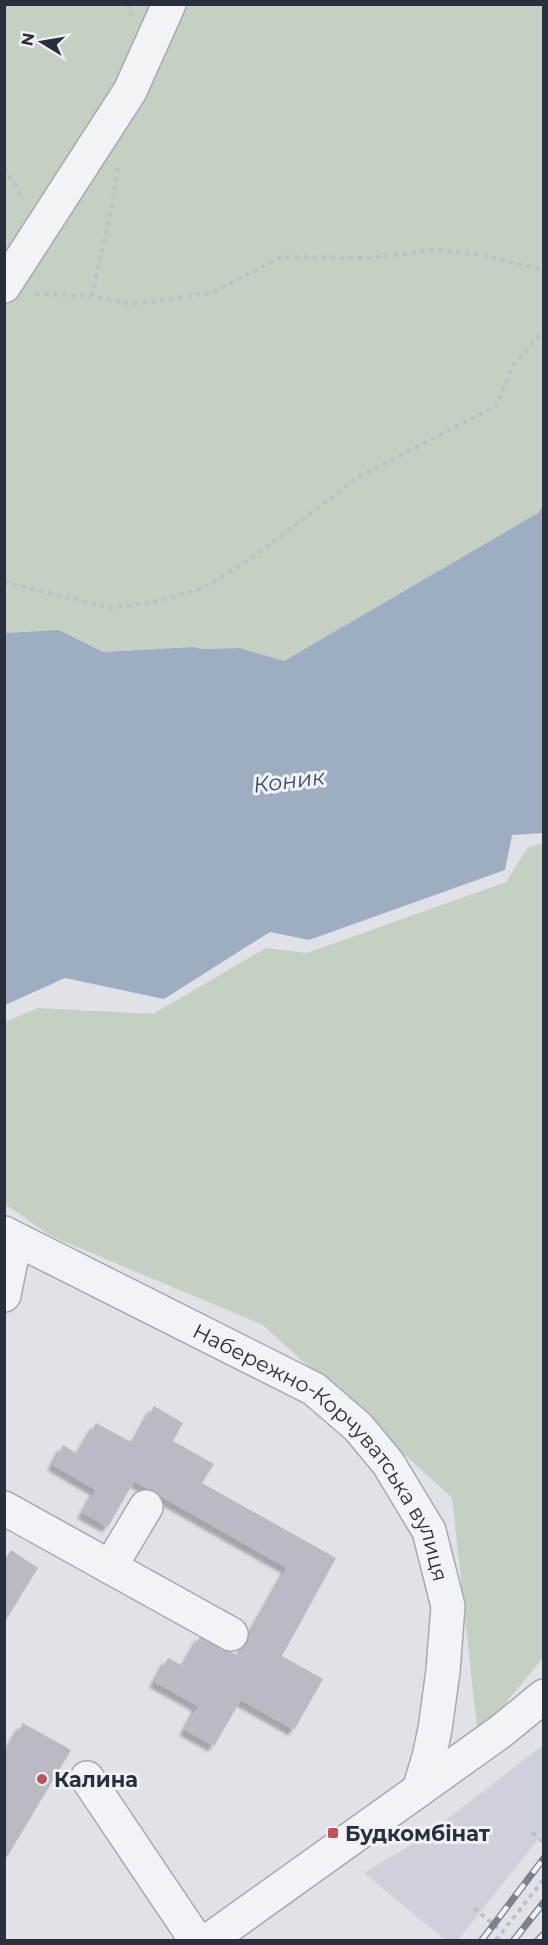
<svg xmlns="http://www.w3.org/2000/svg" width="548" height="1945" viewBox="0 0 548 1945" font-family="Montserrat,sans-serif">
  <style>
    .built { fill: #ced1d9 }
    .green { fill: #c4d0c2 }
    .water { fill: #9fadc3 }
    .building { fill: #b8bbc3; filter: url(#shadow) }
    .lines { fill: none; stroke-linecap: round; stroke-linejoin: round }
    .minor-casing { stroke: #a6a9b1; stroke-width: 36 }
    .path { stroke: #bec0c6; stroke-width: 4; stroke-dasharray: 4.5 4.5; stroke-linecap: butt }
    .minor { stroke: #f2f3f6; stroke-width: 33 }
    .rail-casing { stroke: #7b818f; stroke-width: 7 }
    .rail { stroke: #eff1f5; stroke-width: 4.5; stroke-dasharray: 14; stroke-linecap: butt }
    .poi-dot { fill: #be5359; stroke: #eff1f5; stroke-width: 2 }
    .labels { text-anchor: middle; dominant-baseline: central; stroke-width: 6; stroke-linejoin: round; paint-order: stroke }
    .street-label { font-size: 21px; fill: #2a2f3d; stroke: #eff1f5 }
    .poi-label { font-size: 21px; font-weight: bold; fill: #2a2f3d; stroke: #eff1f5; text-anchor: start }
    .water-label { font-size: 22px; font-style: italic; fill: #394b6c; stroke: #eff1f5 }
  </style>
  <defs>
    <filter id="shadow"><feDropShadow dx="-5.5" dy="5.5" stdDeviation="1.5" flood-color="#0004"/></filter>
  </defs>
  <rect width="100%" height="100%" fill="#e0e2e7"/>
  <path class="built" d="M543 1745V1833L458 1940H445L364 1873 424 1837Z"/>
  <path class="green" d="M4 5H543L544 506 538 513 284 661 240 648 203 649 192 647 103 652 59 630 5 633Z
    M543 843V1658L478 1736 452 1498 263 1325 51 1236 5 1204V1022L38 1008 153 1014 266 948 307 953 506 882 528 847Z"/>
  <path class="water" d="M543 506V833L512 835 505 870 309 940 270 932 164 999 65 978 5 1005V633L59 630 103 652 193 647 203 649 240 648 284 661 538 513Z"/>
  <path class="building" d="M154 1406 183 1423 173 1441 214 1464 202 1483 336 1558 282 1656 323 1679 294 1730 241 1700 214 1746 185 1730 198 1706 155 1682 168 1658 183 1666 201 1635 238 1656 287 1568 134 1481 108 1527 83 1513 96 1490 53 1465 63 1445 78 1454 96 1423 133 1443Z
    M11 1550 38 1568 4 1623V1561Z
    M23 1723 71 1750 4 1862V1755Z"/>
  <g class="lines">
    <g class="minor-casing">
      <g id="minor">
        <path d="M4 286 130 91 169 4"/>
        <path id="s1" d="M4 1233 314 1389 358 1427 388 1463 429 1531 448 1606 443 1671 435 1729 429 1757 419 1790"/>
        <path d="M4 1295 15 1240"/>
        <path d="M4 1508 231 1634"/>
        <path d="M110 1567 146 1507"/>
        <path d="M87 1778 196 1940"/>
        <path d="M209 1940 500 1732 544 1696"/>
      </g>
    </g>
    <path class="path" d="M128 4 132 15
      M4 168 24 199
      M35 294 92 296 133 304 172 299 214 292 281 257 369 258 435 250 476 254 544 270
      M92 296 111 210 118 168
      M4 582 111 608 160 601 205 587 252 558 357 478 496 406 513 365 544 331
      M532 1833 544 1842
      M474 1908 503 1932
      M496 1940 544 1879"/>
    <use href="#minor" class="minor"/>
    <g class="rail-casing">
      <path id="rail" d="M482 1940 544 1858
        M514 1940 544 1902
        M538 1940 544 1934"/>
    </g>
    <use href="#rail" class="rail"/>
  </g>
  <g class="poi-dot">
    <circle cx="42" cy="1779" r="6"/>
    <rect x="327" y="1827" width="12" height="12" rx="3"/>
  </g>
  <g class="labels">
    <g class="street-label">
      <text stroke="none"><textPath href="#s1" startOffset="398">Набережно-Корчуватська вулиця</textPath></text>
    </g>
    <g class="poi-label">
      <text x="54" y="1779">Калина</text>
      <text x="345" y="1833">Будкомбінат</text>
    </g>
    <g class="water-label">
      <text transform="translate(289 781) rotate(-7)">Коник</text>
    </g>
  </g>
  <rect width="548" height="1945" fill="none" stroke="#2a2f3d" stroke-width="12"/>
  <g transform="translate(42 42) rotate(281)" stroke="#eff1f5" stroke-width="4.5" paint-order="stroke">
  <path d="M0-4.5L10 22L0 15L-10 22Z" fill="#2a2f3d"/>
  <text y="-9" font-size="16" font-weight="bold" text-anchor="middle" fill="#2a2f3d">N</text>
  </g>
</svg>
